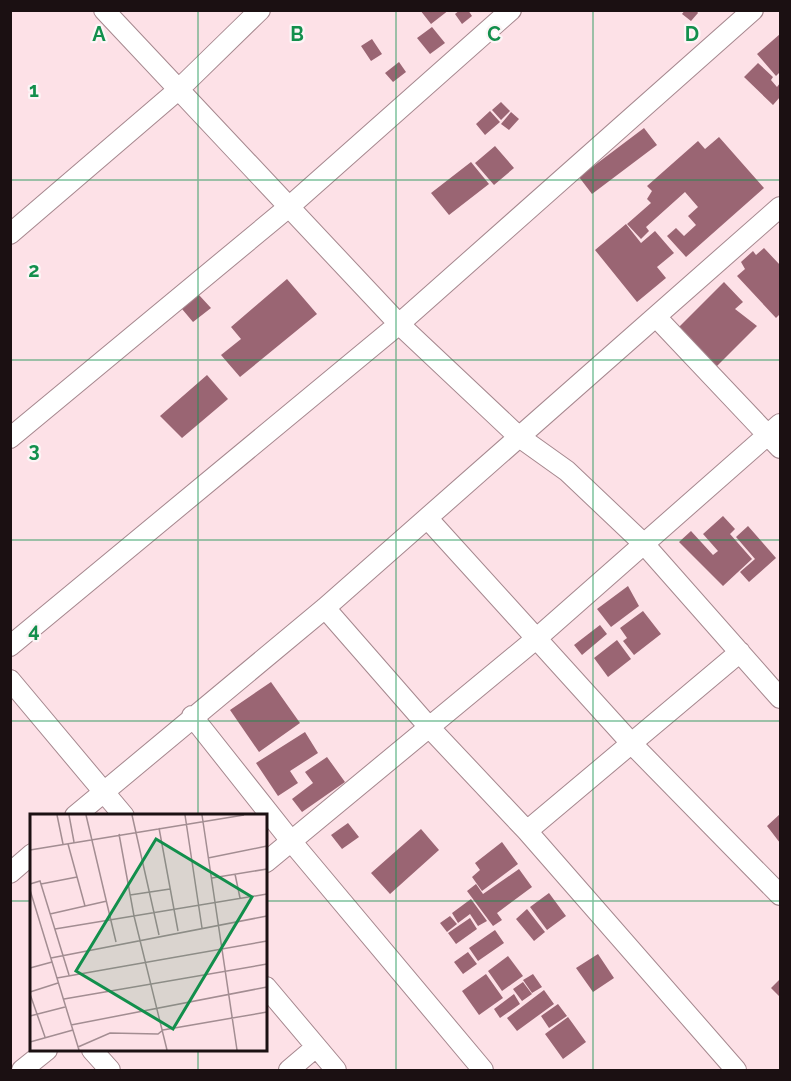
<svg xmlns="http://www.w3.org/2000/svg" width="791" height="1081" viewBox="0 0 791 1081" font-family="Raleway,sans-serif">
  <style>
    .building { fill: #9a6573 }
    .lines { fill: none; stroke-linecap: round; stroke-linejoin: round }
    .minor-casing { stroke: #a5878e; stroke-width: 22 }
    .minor { stroke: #fff; stroke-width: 20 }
    .grid { fill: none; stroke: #128f4c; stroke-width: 1.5; stroke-opacity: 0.55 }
    .inset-road { fill: none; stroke: #a38d92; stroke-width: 1.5 }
    .view { fill: #128f4c; fill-opacity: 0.15; stroke: #128f4c; stroke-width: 3 }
    .inset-edge { fill: none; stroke: #1b1012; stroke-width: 3 }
    .grid-label { font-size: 20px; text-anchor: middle; font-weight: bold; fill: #128f4c; stroke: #fcf5f6; stroke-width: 4.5; stroke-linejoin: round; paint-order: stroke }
  </style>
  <rect width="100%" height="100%" fill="#fde1e7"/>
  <path class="building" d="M420 10H449L431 24Z
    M460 10H468L472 16 462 24 455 14Z
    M685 10H696L698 13 691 21 682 14Z
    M432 27 445 43 430 54 417 38Z
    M780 34V72L776 76 757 54Z
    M372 39 382 54 371 61 361 46Z
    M399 62 406 72 393 82 385 73Z
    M758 63 773 77 771 80 777 87 780 83V97L773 105 744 77Z
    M501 102 510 111 501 120 492 110Z
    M490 111 500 122 485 135 476 124Z
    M511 112 519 119 509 130 501 124Z
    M644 128 657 145 592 194 579 177Z
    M719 137 764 188 686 257 667 236 676 228 684 236 696 225 688 216 698 207 685 192 646 227 649 231 641 239 627 224 651 203 647 199 652 191 647 186 698 141 705 149Z
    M495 146 514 168 494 185 475 163Z
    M471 162 489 184 449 215 431 193Z
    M626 224 641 243 655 231 674 253 657 267 666 278 637 302 595 250Z
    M764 248 780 265V314L776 318 737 276 745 269 741 262 753 251 756 255Z
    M287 279 317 314 240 377 221 355 241 339 231 327Z
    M724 282 743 302 735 309 757 326 715 368 677 329Z
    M199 295 211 308 193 322 182 309Z
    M207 375 228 399 182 438 160 416Z
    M723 516 735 529 730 534 752 559 723 586 679 542 691 531 713 555 718 551 703 534Z
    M748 526 776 558 749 582 740 572 755 559 736 537Z
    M628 586 639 606 611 627 597 609Z
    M643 611 661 634 634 655 623 641 627 638 620 628Z
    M600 625 607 634 582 655 574 645Z
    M617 640 631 659 608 677 594 658Z
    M271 682 300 723 259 752 230 710Z
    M305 732 318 753 290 771 298 783 278 796 256 763Z
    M327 757 345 782 302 812 292 799 313 783 305 772Z
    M780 814V843L767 826Z
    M348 823 359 837 342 849 331 835Z
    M421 829 439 850 390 894 371 873Z
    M502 842 518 864 482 891 472 877 480 870 475 863Z
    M519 869 532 887 497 913 502 920 493 926 467 891 476 884 483 894Z
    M549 893 566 916 547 930 530 907Z
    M471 899 487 921 478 926 470 914 458 923 452 913Z
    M527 909 545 932 534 941 516 919Z
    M450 916 457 924 447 932 440 923Z
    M470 918 477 929 456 944 448 933Z
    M495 930 504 943 478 961 469 948Z
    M468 952 477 964 463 974 454 962Z
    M598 954 614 978 593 992 576 968Z
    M508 956 523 976 502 991 488 971Z
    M486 974 503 998 479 1015 462 991Z
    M533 974 542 987 532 993 523 980Z
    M780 979V997L771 988Z
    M523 982 532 994 522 1001 513 989Z
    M544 990 554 1004 517 1031 507 1018Z
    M514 994 520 1004 500 1018 494 1009Z
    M558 1004 567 1016 549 1028 541 1016Z
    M568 1017 586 1042 563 1059 545 1034Z"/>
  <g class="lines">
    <g class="minor-casing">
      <path id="minor" d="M104 10 399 324 518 436 567 471 644 544 780 698
        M10 234 178 90 260 10
        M657 318 780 448
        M10 438 290 206 511 10
        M428 519 632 744 780 895
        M325 608 429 727 527 831 736 1070
        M10 646 399 324 753 10
        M10 680 124 816
        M192 716 291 841 483 1070
        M75 816 325 608 780 207
        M527 831 740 652
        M266 862 537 638 780 424
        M10 873 32 854
        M266 987 336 1070
        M92 1050 110 1070
        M22 1070 47 1050
        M289 1070 316 1047"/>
    </g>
    <use href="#minor" class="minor"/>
  </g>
  <path class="grid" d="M198 10V816M396 10V1070M593 10V1070M10 180H780M10 360H780M10 540H780M10 721H780M10 901H32M266 901H780M198 1050V1070"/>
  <g transform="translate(30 814)">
    <rect width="237" height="237" fill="#fde1e7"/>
    <path class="inset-road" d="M27 1 33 30M39 1 44 28M56 1 86 128M102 1 129 121M155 1 172 114M172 1 207 236M129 14 148 117M89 20 104 102 137 236M38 30 55 92M0 36 214 1M178 44 237 32M205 60 210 84M182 64 237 55M0 70 10 67 39 161M11 70 47 63M0 76 49 236M100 81 140 75M20 100 77 87M25 115 237 80M21 144 237 102M0 154 22 148M27 164 237 127M0 178 28 169M0 180 15 223M34 185 237 150M0 202 35 193M41 211 237 173M0 228 43 216M48 233 80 219 128 220 133 216 237 198"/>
    <path class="view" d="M126 25 222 83 143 215 46 157Z"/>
    <rect width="237" height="237" class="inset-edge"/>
  </g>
  <g class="grid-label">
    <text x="99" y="41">A</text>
    <text x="297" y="41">B</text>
    <text x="494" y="41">C</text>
    <text x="692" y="41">D</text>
    <text x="34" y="97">1</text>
    <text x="34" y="277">2</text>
    <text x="34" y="457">3</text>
    <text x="34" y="637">4</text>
  </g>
  <rect width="791" height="1081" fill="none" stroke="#1b1012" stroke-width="24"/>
</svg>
